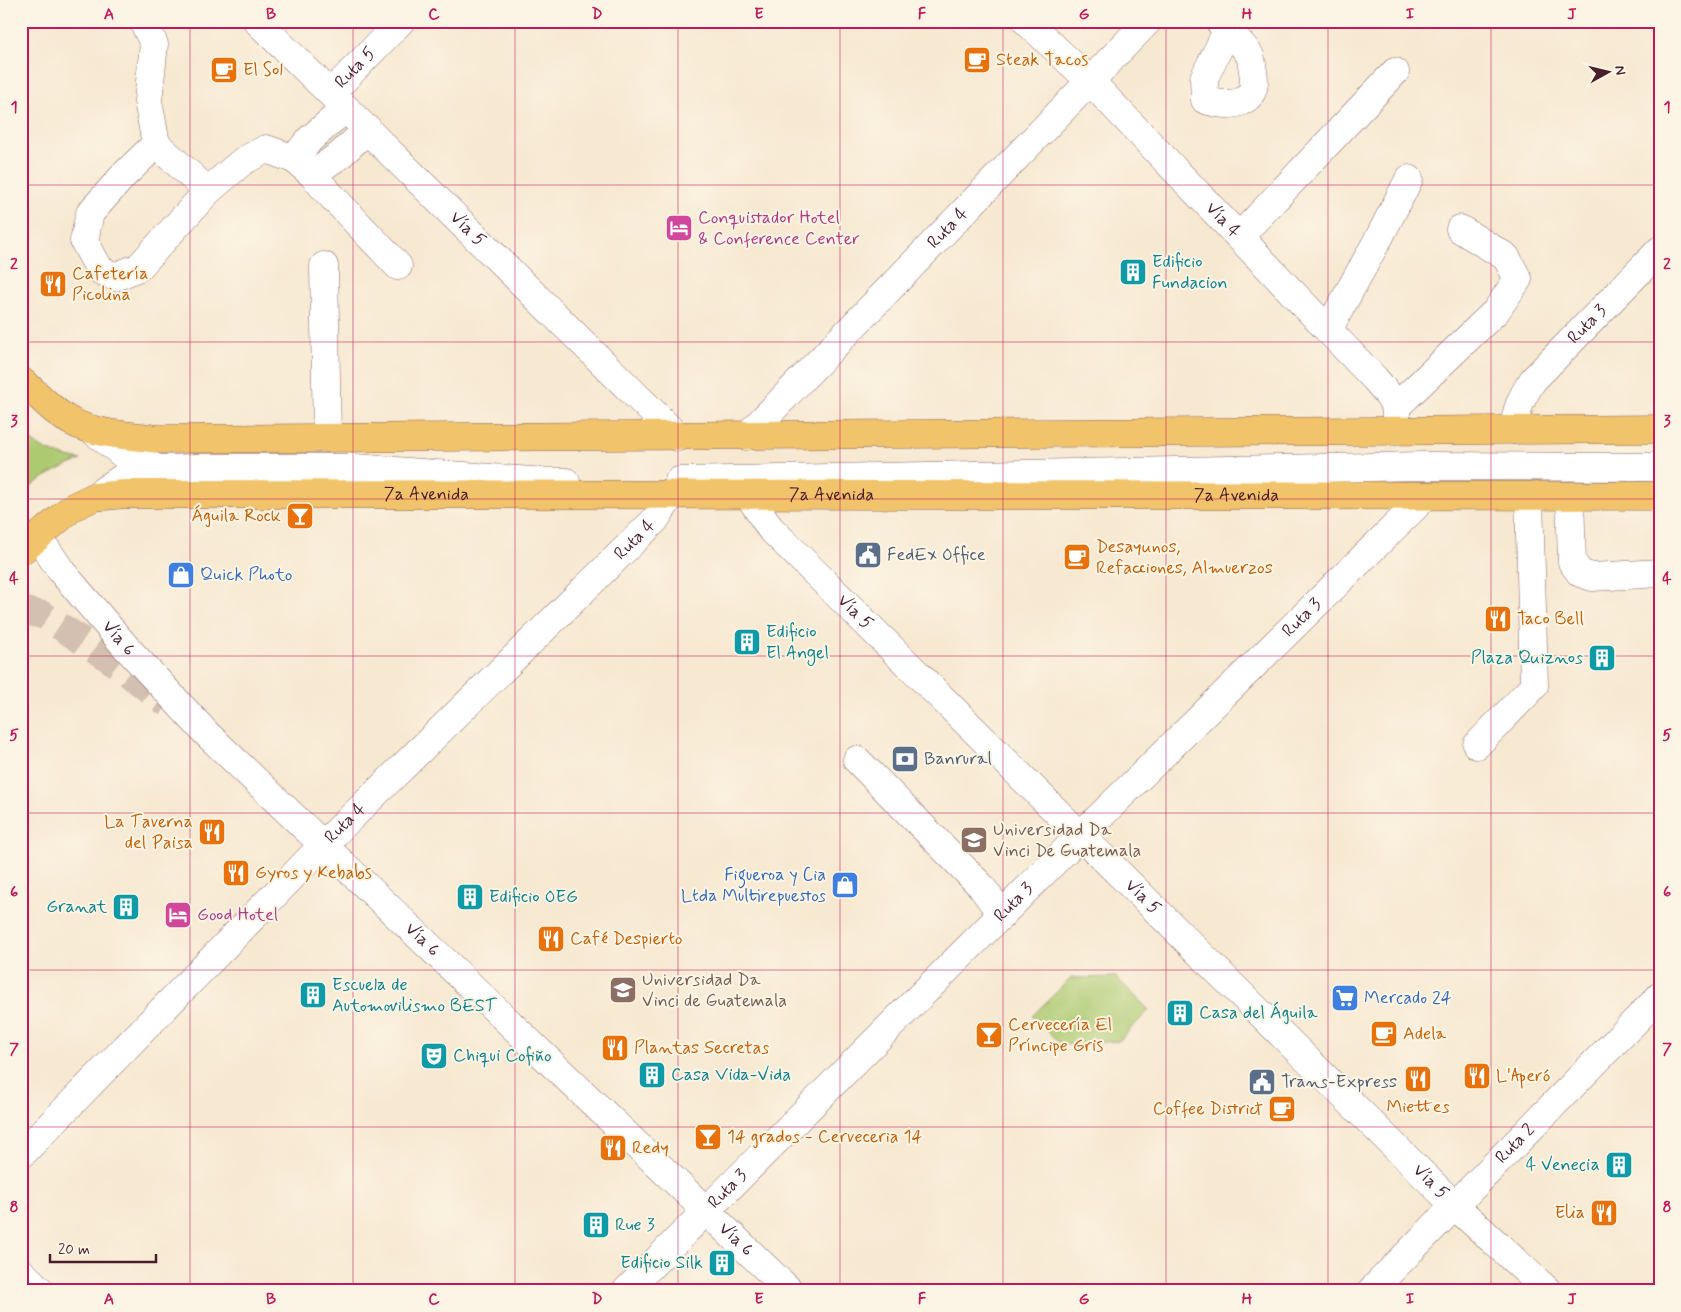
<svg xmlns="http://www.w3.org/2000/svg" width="1681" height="1312" viewBox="0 0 1681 1312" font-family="Mynerve,sans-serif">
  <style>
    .green { fill: #adca71; stroke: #7c744e }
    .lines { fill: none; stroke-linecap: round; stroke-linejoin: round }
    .minor-tunnel { stroke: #d4c0b0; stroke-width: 28; stroke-dasharray: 28 14; stroke-linecap: butt }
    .minor-casing { stroke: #876565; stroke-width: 29 }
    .major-casing { stroke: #876565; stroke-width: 29 }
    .minor { stroke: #fff; stroke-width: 28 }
    .major { stroke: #f1c36a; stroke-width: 28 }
    .grid { fill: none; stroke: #c2185b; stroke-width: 1; stroke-opacity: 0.55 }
    .labels { text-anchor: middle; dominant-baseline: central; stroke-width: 4; stroke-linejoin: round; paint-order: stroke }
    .food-label { font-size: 18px; fill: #c56008; stroke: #fcf5e5; text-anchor: start }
    .street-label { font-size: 18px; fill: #4a1f2b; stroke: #fcf5e5 }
    .hotel-label { font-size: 18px; fill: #b23c85; stroke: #fcf5e5; text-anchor: start }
    .culture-label { font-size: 18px; fill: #0d838f; stroke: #fcf5e5; text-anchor: start }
    .service-label { font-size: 18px; fill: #4e5e75; stroke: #fcf5e5; text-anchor: start }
    .shop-label { font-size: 18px; fill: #366cbe; stroke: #fcf5e5; text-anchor: start }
    .education-label { font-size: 18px; fill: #785e54; stroke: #fcf5e5; text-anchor: start }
    .neatline { fill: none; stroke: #c2185b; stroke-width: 2 }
    .grid-label { font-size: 16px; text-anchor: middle; font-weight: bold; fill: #c2185b }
  </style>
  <rect width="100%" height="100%" fill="#fcf5e5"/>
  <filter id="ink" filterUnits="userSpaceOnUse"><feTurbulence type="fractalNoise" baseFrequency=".02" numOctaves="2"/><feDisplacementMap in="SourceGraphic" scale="10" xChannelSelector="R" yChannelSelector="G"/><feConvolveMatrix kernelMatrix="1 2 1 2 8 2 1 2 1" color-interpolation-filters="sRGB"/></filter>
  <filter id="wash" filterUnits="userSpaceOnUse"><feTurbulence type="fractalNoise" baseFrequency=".0096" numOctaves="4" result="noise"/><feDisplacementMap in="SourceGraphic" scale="20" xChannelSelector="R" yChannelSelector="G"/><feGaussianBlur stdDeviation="1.12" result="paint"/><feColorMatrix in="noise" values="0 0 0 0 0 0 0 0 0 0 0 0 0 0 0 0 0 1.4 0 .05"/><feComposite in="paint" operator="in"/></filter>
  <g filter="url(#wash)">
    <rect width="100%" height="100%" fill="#f7e8d1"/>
    <path class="green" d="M21 428C31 449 61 456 81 460 68 465 36 479 28 490 25 493 24 500 21 504Z
      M1116 977 1149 1010 1119 1041 1061 1045 1032 1016 1071 978Z"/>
  </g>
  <g filter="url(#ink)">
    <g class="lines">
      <path class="minor-tunnel" d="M21 610 43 615 107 657 168 704"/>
      <g class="minor-casing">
        <g id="minor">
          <path d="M143 21 154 44 148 101 156 144 124 175 90 213 84 241 100 270 115 277 139 267 208 191 243 161 266 149 294 159 312 174 323 187 398 266"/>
          <path id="s1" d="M257 21 678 437"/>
          <path id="s2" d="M1026 21 1090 81 1375 379 1387 393 1396 407V431"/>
          <path d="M1219 21C1227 30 1245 46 1250 56 1252 60 1252 67 1253 71 1260 106 1230 108 1205 100L1204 78 1227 31"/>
          <path id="s3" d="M331 93 401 21"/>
          <path d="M156 144 208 191"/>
          <path d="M294 159 309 140 346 108"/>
          <path d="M312 174 340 155 368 129"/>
          <path d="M1239 237 1395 72"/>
          <path d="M324 266 327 438"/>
          <path d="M1328 330 1381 234 1409 179"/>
          <path d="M1396 407 1496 311 1518 279 1506 257 1460 229"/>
          <path d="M91 429 125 456 160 469"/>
          <path id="s4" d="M1514 430C1516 409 1521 398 1533 380L1660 250"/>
          <path id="s5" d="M747 436 1148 21"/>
          <path d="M679 481 1423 466 1660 467"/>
          <path id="s6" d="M748 494 770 528 1454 1205 1548 1291"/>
          <path d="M1570 496 1572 562 1580 573 1592 577 1660 573"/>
          <path d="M94 497 125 476 160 469 198 468H354L546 482H566"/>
          <path id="s7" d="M36 538 47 550 62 572 125 646 206 733 790 1291"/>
          <path d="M1477 745 1534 686 1529 496"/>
          <path d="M857 760 981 886 1002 915"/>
          <path id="s8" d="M21 1155 324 844 655 520 672 494"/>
          <path d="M21 1272 41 1291"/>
          <path id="s9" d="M626 1291 1081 835 1426 496"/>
          <path id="s10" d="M1371 1291 1660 996"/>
        </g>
      </g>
      <g class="major-casing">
        <g id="major">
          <path d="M21 381C39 394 52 412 72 422 94 434 134 436 159 439L1660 429"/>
          <path id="s11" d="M21 551 73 507 94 497 125 494 1660 496"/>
        </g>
      </g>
      <use href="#minor" class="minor"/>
      <use href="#major" class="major"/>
    </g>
  </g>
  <path class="grid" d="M190 21V1291M353 21V1291M515 21V1291M678 21V1291M840 21V1291M1003 21V1291M1166 21V1291M1328 21V1291M1491 21V1291M21 185H1660M21 342H1660M21 499H1660M21 656H1660M21 813H1660M21 970H1660M21 1127H1660"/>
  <defs>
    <g id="cafe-square" transform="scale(1.4375)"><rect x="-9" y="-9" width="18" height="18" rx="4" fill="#e8710a" stroke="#fcf5e5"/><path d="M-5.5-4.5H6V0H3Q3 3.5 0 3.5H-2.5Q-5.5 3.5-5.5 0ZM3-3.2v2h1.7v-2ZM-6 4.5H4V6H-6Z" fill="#fff"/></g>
    <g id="hotel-square" transform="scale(1.4375)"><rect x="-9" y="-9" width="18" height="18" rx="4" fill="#d1479c" stroke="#fcf5e5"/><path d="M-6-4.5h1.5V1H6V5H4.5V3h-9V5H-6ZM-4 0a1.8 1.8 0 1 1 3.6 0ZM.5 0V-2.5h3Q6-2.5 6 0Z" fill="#fff"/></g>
    <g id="building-square" transform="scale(1.4375)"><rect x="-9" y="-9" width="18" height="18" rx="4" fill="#0f9aa8" stroke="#fcf5e5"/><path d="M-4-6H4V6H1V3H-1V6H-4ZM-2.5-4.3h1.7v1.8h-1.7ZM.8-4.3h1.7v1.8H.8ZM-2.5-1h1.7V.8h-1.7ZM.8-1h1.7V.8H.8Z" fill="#fff"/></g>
    <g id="restaurant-square" transform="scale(1.4375)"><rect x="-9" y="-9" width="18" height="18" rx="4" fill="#e8710a" stroke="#fcf5e5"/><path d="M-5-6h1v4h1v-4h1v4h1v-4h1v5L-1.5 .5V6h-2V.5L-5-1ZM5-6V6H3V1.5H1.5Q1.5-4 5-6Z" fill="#fff"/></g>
    <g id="bar-square" transform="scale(1.4375)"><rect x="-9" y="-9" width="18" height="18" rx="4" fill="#e8710a" stroke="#fcf5e5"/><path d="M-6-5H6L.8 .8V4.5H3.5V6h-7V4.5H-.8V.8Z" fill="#fff"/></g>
    <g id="civic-square" transform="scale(1.4375)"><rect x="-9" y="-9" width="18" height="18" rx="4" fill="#5c6f8a" stroke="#fcf5e5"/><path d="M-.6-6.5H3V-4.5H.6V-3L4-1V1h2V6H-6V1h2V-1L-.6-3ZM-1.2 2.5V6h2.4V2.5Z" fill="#fff"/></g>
    <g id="shop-square" transform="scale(1.4375)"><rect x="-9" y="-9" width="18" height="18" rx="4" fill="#3f7fe0" stroke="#fcf5e5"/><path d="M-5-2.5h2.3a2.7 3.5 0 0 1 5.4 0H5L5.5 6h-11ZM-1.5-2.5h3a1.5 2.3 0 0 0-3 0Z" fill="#fff"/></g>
    <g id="bank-square" transform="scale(1.4375)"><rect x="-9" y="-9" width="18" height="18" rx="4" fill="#5c6f8a" stroke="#fcf5e5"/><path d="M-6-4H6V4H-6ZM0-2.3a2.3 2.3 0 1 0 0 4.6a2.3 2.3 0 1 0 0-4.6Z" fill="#fff"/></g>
    <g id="university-square" transform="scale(1.4375)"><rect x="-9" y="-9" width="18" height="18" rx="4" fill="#8d6e63" stroke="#fcf5e5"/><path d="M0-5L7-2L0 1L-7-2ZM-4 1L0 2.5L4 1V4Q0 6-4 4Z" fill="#fff"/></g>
    <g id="supermarket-square" transform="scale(1.4375)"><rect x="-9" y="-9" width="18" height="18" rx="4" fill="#3f7fe0" stroke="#fcf5e5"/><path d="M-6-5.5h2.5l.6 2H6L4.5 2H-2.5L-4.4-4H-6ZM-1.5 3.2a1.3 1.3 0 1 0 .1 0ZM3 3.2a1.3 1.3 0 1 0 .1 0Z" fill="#fff"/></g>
    <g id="theatre-square" transform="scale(1.4375)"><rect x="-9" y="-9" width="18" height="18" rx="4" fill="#0f9aa8" stroke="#fcf5e5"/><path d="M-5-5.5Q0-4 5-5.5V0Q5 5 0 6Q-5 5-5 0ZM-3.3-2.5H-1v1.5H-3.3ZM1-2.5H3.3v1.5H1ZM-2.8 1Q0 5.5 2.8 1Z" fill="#fff"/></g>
  </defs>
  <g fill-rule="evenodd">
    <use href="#cafe-square" x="977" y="60"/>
    <use href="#cafe-square" x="224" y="70"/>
    <use href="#hotel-square" x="679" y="228"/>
    <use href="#building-square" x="1133" y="272"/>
    <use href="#restaurant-square" x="53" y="284"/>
    <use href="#bar-square" x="300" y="516"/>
    <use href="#civic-square" x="868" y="555"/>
    <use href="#cafe-square" x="1077" y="557"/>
    <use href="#shop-square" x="181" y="575"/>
    <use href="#restaurant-square" x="1498" y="619"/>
    <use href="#building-square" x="747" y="642"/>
    <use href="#building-square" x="1602" y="658"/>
    <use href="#bank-square" x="905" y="759"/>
    <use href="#restaurant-square" x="212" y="832"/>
    <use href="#university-square" x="974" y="840"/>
    <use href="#restaurant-square" x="236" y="873"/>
    <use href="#shop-square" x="845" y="885"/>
    <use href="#building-square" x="470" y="897"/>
    <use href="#building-square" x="126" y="907"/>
    <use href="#hotel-square" x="178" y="915"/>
    <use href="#restaurant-square" x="551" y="939"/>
    <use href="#university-square" x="623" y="990"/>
    <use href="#building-square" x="313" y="995"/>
    <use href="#supermarket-square" x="1345" y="998"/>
    <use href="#building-square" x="1180" y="1013"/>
    <use href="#cafe-square" x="1384" y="1034"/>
    <use href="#bar-square" x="989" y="1035"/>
    <use href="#restaurant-square" x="615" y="1048"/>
    <use href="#theatre-square" x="434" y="1056"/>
    <use href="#building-square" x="652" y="1075"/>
    <use href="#restaurant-square" x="1477" y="1076"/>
    <use href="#restaurant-square" x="1418" y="1079"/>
    <use href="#civic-square" x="1262" y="1082"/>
    <use href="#cafe-square" x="1282" y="1109"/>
    <use href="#bar-square" x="708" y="1137"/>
    <use href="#restaurant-square" x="613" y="1148"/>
    <use href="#building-square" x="1619" y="1165"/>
    <use href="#restaurant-square" x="1604" y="1213"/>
    <use href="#building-square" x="596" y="1225"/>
    <use href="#building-square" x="722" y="1263"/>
  </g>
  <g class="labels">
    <g class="food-label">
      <text x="996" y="60">Steak Tacos</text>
      <text x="243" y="70">El Sol</text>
      <text x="72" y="274">Cafetería<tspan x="72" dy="21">Picolina</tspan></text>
      <text x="281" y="516" text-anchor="end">Águila Rock</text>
      <text x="1096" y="547">Desayunos,<tspan x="1096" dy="21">Refacciones, Almuerzos</tspan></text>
      <text x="1517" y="619">Taco Bell</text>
      <text x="193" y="822" text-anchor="end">La Taverna<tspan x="193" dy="21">del Paisa</tspan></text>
      <text x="255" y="873">Gyros y Kebabs</text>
      <text x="570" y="939">Café Despierto</text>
      <text x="1008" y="1025">Cervecería El<tspan x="1008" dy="21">Príncipe Gris</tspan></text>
      <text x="1403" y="1034">Adela</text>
      <text x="634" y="1048">Plantas Secretas</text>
      <text x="1496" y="1076">L'Aperó</text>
      <text x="1418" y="1107" text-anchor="middle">Miettes</text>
      <text x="1263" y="1109" text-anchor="end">Coffee District</text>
      <text x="727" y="1137">14 grados - Cerveceria 14</text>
      <text x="632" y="1148">Redy</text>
      <text x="1585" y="1213" text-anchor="end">Elia</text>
    </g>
    <g class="street-label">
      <text stroke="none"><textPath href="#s3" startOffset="35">Ruta 5</textPath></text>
      <text stroke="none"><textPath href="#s2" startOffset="280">Vía 4</textPath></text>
      <text stroke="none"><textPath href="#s1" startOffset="296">Vía 5</textPath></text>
      <text stroke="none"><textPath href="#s5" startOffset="289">Ruta 4</textPath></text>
      <text stroke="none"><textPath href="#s4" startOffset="132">Ruta 3</textPath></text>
      <text stroke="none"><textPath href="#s11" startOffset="424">7a Avenida</textPath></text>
      <text stroke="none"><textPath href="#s11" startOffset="829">7a Avenida</textPath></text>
      <text stroke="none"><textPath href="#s11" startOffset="1234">7a Avenida</textPath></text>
      <text stroke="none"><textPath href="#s8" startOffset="869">Ruta 4</textPath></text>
      <text stroke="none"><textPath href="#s6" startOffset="160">Vía 5</textPath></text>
      <text stroke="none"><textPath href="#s9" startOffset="954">Ruta 3</textPath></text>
      <text stroke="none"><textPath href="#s7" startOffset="130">Vía 6</textPath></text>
      <text stroke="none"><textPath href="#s8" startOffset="464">Ruta 4</textPath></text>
      <text stroke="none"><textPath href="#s6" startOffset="565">Vía 5</textPath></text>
      <text stroke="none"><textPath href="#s9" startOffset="549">Ruta 3</textPath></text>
      <text stroke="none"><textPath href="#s7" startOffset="558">Vía 6</textPath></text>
      <text stroke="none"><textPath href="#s10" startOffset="206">Ruta 2</textPath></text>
      <text stroke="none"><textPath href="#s6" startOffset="970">Vía 5</textPath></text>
      <text stroke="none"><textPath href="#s9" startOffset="144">Ruta 3</textPath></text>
      <text stroke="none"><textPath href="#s7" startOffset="992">Vía 6</textPath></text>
    </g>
    <g class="hotel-label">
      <text x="698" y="218">Conquistador Hotel<tspan x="698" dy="21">&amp; Conference Center</tspan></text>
      <text x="197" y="915">Good Hotel</text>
    </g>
    <g class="culture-label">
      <text x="1152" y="262">Edificio<tspan x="1152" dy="21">Fundacion</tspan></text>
      <text x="766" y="632">Edificio<tspan x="766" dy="21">El Angel</tspan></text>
      <text x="1583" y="658" text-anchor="end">Plaza Quiznos</text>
      <text x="489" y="897">Edificio OEG</text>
      <text x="107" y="907" text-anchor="end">Granat</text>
      <text x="332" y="985">Escuela de<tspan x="332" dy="21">Automovilismo BEST</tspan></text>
      <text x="1199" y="1013">Casa del Águila</text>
      <text x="453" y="1056">Chiqui Cofiño</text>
      <text x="671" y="1075">Casa Vida-Vida</text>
      <text x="1600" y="1165" text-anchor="end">4 Venecia</text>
      <text x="615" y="1225">Rue 3</text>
      <text x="703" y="1263" text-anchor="end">Edificio Silk</text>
    </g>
    <g class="service-label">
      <text x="887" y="555">FedEx Office</text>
      <text x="924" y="759">Banrural</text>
      <text x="1281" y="1082">Trans-Express</text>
    </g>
    <g class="shop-label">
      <text x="200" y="575">Quick Photo</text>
      <text x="826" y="875" text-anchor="end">Figueroa y Cia<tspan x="826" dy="21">Ltda Multirepuestos</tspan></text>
      <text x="1364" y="998">Mercado 24</text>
    </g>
    <g class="education-label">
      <text x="993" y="830">Universidad Da<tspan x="993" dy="21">Vinci De Guatemala</tspan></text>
      <text x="642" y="980">Universidad Da<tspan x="642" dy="21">Vinci de Guatemala</tspan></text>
    </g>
  </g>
  <rect width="1681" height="1312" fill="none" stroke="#fcf5e5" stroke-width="55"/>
  <g transform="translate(1608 72) rotate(82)" stroke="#fcf5e5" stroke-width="4" paint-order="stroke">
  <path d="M0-4L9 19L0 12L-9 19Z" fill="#4a1f2b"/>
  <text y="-8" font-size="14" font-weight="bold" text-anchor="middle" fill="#4a1f2b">N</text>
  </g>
  <path d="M50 1254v8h106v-8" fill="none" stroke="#4a1f2b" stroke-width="2.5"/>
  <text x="58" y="1254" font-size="15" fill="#4a1f2b" stroke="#fcf5e5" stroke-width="4" paint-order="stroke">20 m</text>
  <rect x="28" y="28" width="1626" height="1256" class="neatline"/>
  <g class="grid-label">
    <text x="109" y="19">A</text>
    <text x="271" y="19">B</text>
    <text x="434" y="19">C</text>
    <text x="597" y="19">D</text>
    <text x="759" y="19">E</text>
    <text x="922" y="19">F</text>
    <text x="1084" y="19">G</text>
    <text x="1247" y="19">H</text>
    <text x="1410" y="19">I</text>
    <text x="1572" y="19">J</text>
    <text x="14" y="112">1</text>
    <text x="1667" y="112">1</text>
    <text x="14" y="269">2</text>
    <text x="1667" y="269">2</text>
    <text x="14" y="426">3</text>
    <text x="1667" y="426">3</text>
    <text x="14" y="583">4</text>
    <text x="1667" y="583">4</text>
    <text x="14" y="740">5</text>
    <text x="1667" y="740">5</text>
    <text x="14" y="897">6</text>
    <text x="1667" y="897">6</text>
    <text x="14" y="1054">7</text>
    <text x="1667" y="1054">7</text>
    <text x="14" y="1212">8</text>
    <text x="1667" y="1212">8</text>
    <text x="109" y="1304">A</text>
    <text x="271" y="1304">B</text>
    <text x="434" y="1304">C</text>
    <text x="597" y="1304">D</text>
    <text x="759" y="1304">E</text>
    <text x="922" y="1304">F</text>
    <text x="1084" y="1304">G</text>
    <text x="1247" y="1304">H</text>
    <text x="1410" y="1304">I</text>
    <text x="1572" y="1304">J</text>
  </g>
</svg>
